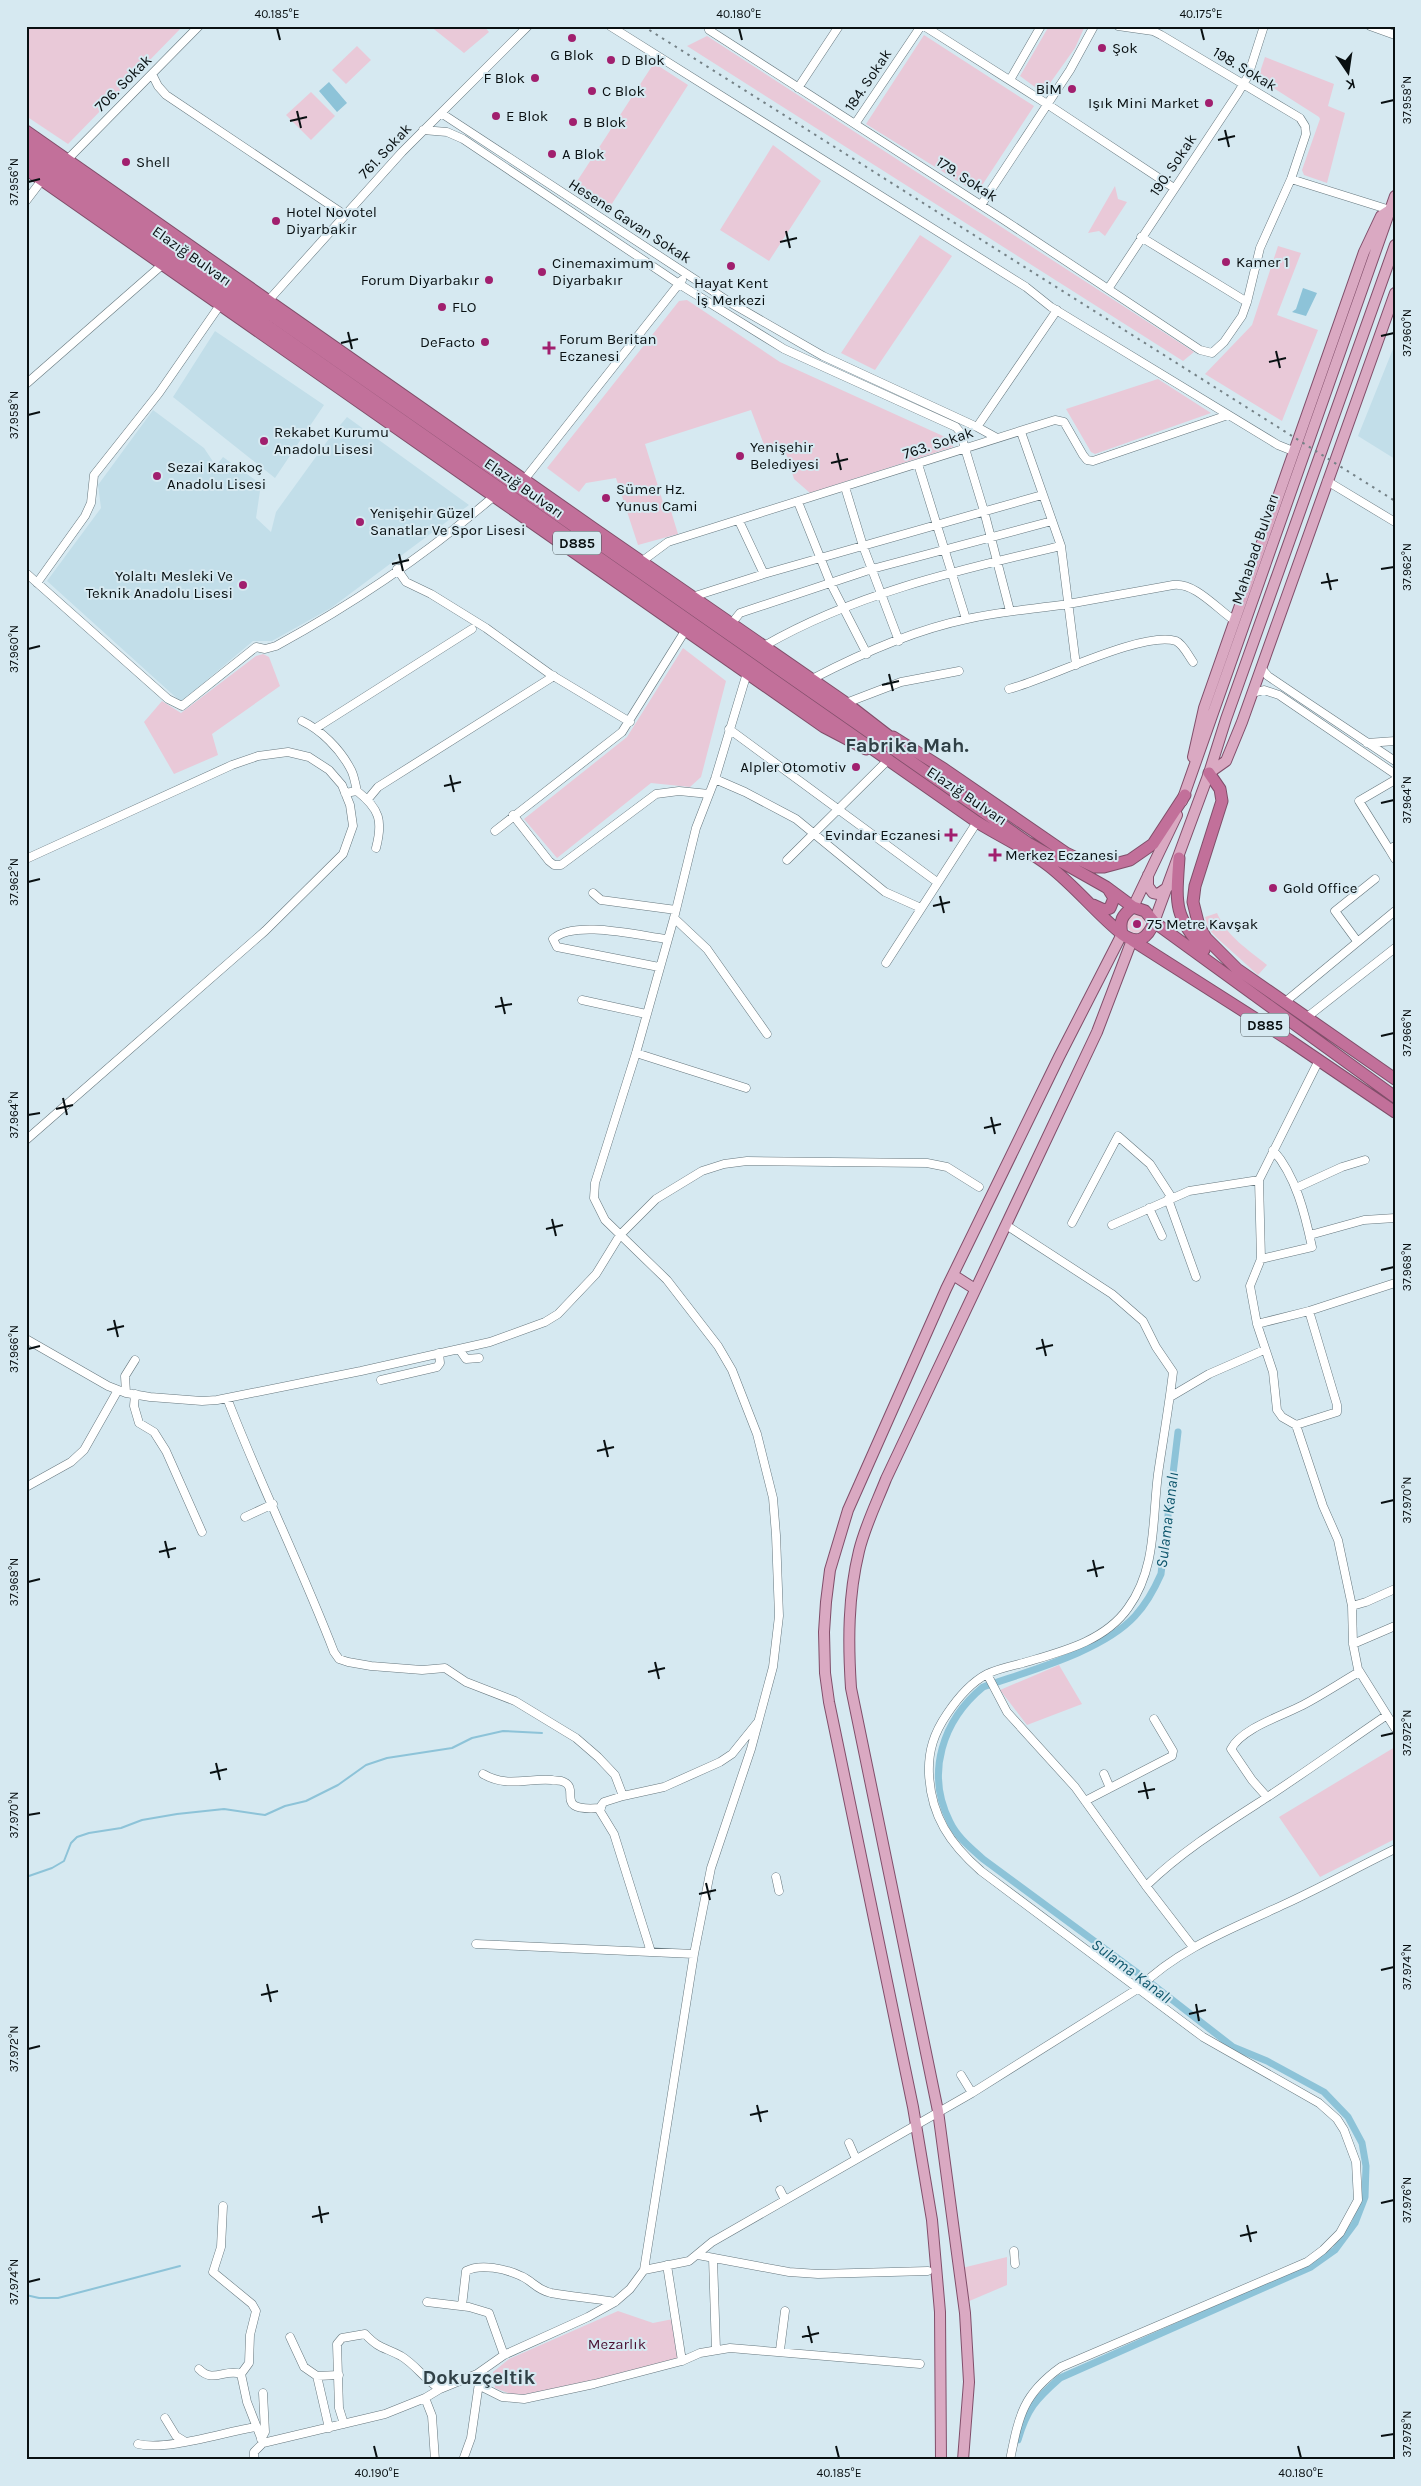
<svg xmlns="http://www.w3.org/2000/svg" width="1421" height="2486" viewBox="0 0 1421 2486" font-family="Karla,sans-serif">
  <style>
    .built { fill: #c2dee9 }
    .green { fill: #e9c9d8 }
    .water { fill: #8dc3d8 }
    .lines { fill: none; stroke-linecap: round; stroke-linejoin: round }
    .stream { stroke: #8dc3d8; stroke-width: 2 }
    .canal { stroke: #8dc3d8; stroke-width: 7 }
    .minor-casing { stroke: #66777e; stroke-width: 9 }
    .major-casing { stroke: #814e6a; stroke-width: 12 }
    .highway-casing { stroke: #814e6a; stroke-width: 13 }
    .minor { stroke: #fff; stroke-width: 8 }
    .major { stroke: #daa9c2; stroke-width: 10 }
    .highway { stroke: #c2709a; stroke-width: 11 }
    .rail { stroke: #758287; stroke-width: 2; stroke-dasharray: 2.5 5; stroke-linecap: butt }
    .ticks { fill: none; stroke: #091012; stroke-width: 2 }
    .poi-dot { fill: #a11f6e; stroke: #d6e9f1; stroke-width: 2 }
    .labels { text-anchor: middle; dominant-baseline: central; stroke-width: 4; stroke-linejoin: round; paint-order: stroke }
    .shield { fill: #d6e9f1; stroke: #465155; stroke-width: 1 }
    .shield-label { font-size: 14px; font-weight: bold; fill: #091012 }
    .poi-label { font-size: 15px; fill: #091012; stroke: #d6e9f1; text-anchor: start }
    .street-label { font-size: 15px; fill: #091012; stroke: #d6e9f1 }
    .park-label { font-size: 15px; fill: #4b1233; stroke: #d6e9f1 }
    .water-label { font-size: 16px; font-style: italic; fill: #0f576d; stroke: #d6e9f1 }
    .district-label { font-size: 20px; font-weight: bold; fill: #304046; stroke: #d6e9f1 }
    .neatline { fill: none; stroke: #091012; stroke-width: 2 }
    .ticks-label { font-size: 12px; text-anchor: middle; fill: #091012 }
  </style>
  <rect width="100%" height="100%" fill="#d6e9f1"/>
  <path class="built" d="M215 331 324 405 275 478 173 397Z
    M1395 344V459L1358 436Z
    M153 410 204 448 216 466 223 457 261 484 256 518 271 532 276 512 331 436 347 417 469 505 331 608 272 641H253L181 702 47 581 101 508 98 485Z"/>
  <path class="green" d="M26 26H183L68 144 26 116Z
    M430 26H484L489 32 464 53Z
    M1049 26H1085L1075 48 1043 93 1020 76Z
    M924 35 1034 106 977 193 866 124Z
    M707 36 1194 352 1183 361 687 46Z
    M357 46 371 60 346 84 332 70Z
    M1265 57 1334 84 1328 106 1345 113 1327 183 1304 175 1302 170 1320 119 1319 117 1258 78Z
    M654 63 688 85 606 213 572 189Z
    M311 92 335 116 311 140 286 115Z
    M773 145 821 181 769 261 720 230Z
    M1115 186 1118 199 1127 202 1105 236 1099 231 1088 233Z
    M920 235 952 256 875 370 841 353Z
    M1278 246 1301 253 1277 315 1318 330 1282 421 1205 374 1252 325Z
    M687 300 780 362 954 441 953 447 810 493 794 479 785 450 780 447 766 450 751 410 645 444 666 512 671 511 678 534 638 545 616 478 586 483 579 492 547 468 679 301Z
    M1158 379 1211 413 1095 454 1091 452 1066 409Z
    M683 648 726 681 701 777 690 787 651 783 557 858 524 819 627 737Z
    M263 654 269 657 280 686 212 734 218 755 174 774 144 722 162 701 181 713 256 656Z
    M1217 913C1228 938 1248 949 1267 965L1258 975 1216 937 1209 929 1205 917Z
    M1127 924a9 9 0 1 1 18 0a9 9 0 1 1-18 0Z
    M1059 1665 1082 1704 1027 1725 1000 1690Z
    M1395 1747V1839L1320 1877 1279 1817Z
    M1007 2257V2285L967 2302 962 2268Z
    M618 2311 653 2323 673 2319 679 2358 577 2385 516 2396 495 2388 493 2372 509 2359Z"/>
  <path class="water" d="M329 82 347 103 337 112 319 91Z
    M1303 288 1317 293 1306 316 1292 312 1296 309Z"/>
  <g class="lines">
    <path class="stream" d="M26 1877 52 1868 64 1861 71 1843 77 1837 89 1833 121 1828 142 1820 177 1814 224 1809 265 1815 285 1806 306 1801 338 1785 366 1765 387 1758 452 1748 472 1738 503 1731 542 1733
      M26 2295 39 2298H58L180 2266"/>
    <path class="canal" d="M1018 2440C1027 2409 1036 2399 1060 2378L1311 2267 1335 2250 1355 2223 1365 2197 1366 2166 1362 2143 1348 2117 1324 2092 1267 2061 1233 2047 1139 1974 983 1859C971 1848 957 1837 950 1822 925 1773 943 1720 983 1687 1028 1671 1102 1652 1135 1616 1146 1604 1154 1590 1161 1574L1178 1432"/>
    <g class="minor-casing">
      <path id="minor" d="M610 26 1026 287 1051 307 1278 445 1293 451
        M708 26 709 30 1004 220 1200 350 1212 353 1224 342 1242 316 1247 302 1260 248 1291 179 1306 134 1305 126 1300 118 1161 35 1153 31 1118 26
        M924 26 1047 104 1174 188
        M1370 26 1395 35
        M152 74 158 86 166 95 345 215
        M1010 80 1041 26
        M798 88 839 26
        M441 113 731 303 823 356 977 427 997 438
        M855 124 921 26
        M423 130 447 132 463 139 679 284 784 349 956 427 960 432 984 511 1010 611
        M67 160 199 26
        M1291 179 1390 210
        M26 201 42 180
        M981 205 1070 70 1094 26
        M1141 237 1247 302
        M1108 289 1238 93 1248 76 1264 26
        M268 301 402 152 528 26
        M26 384 162 265
        M977 427 1057 310
        M1021 432 1061 546 1076 665
        M918 464 966 619
        M524 480 682 280
        M1327 481 1395 522
        M845 487 863 546 899 641
        M798 502 830 582 867 654
        M739 521 764 574
        M641 562 668 542 1055 420 1064 422 1083 455 1087 460 1093 461 1228 415
        M397 569 406 582 431 594 486 628 550 674 630 722
        M26 573 168 699 182 706 256 647 265 649 276 646C351 605 428 553 493 497
        M37 583 85 516 91 503 94 475 159 393 220 305
        M692 597 764 574 1042 495
        M731 624 740 613 872 569 1052 521
        M764 646C856 593 959 570 1061 546
        M1261 668 1268 676 1305 701 1395 761
        M812 679C860 654 914 630 967 619 1001 611 1035 609 1068 604 1103 598 1138 591 1173 585 1195 582 1217 609 1235 621
        M1009 689C1045 680 1144 630 1176 641 1183 644 1188 655 1193 662
        M1253 693 1264 690 1279 695 1395 774
        M846 703 901 682 959 671
        M302 721C321 730 340 749 350 768 354 774 355 783 357 791
        M316 728 472 629
        M729 729 937 882
        M1367 743 1395 741
        M715 779 745 792 796 819 885 892 921 908
        M345 793 357 791C380 809 383 821 376 848
        M368 799 378 787 554 676
        M513 815 549 861 554 865H561L656 794 679 791 709 794
        M495 831 622 732 685 631
        M1395 846 1389 849 1395 859
        M1389 849 1359 801 1395 780
        M26 859 232 765 258 756 288 752 309 757 329 770 342 785 350 805 353 826 343 854 265 931 26 1140
        M787 860 889 759
        M593 893 601 900 676 910
        M674 918 707 949 767 1034
        M1357 941 1335 911 1375 879
        M886 963 977 822
        M659 967 557 947 553 939C574 919 640 936 667 939
        M582 1000 646 1014
        M1285 1002 1395 911
        M1306 1018 1395 948
        M636 1053 746 1088
        M1319 1060 1259 1180 1261 1259 1250 1286 1257 1324 1273 1372 1277 1410 1282 1417 1296 1425 1323 1506 1338 1540 1352 1606 1353 1644 1358 1669 1395 1728
        M1296 1188 1342 1167 1365 1160
        M1168 1199 1196 1277
        M1149 1208 1162 1236
        M1072 1223 1118 1136 1150 1164 1172 1198
        M1006 1225 1112 1294 1143 1321 1156 1347 1173 1372C1169 1406 1163 1440 1158 1474 1152 1520 1157 1568 1128 1608 1104 1642 1060 1652 1023 1663 1011 1666 997 1669 987 1674 970 1683 957 1699 947 1714 934 1733 928 1751 929 1774 931 1816 950 1844 981 1871L1203 2037 1319 2103 1337 2119 1344 2130 1356 2162 1358 2200 1340 2233 1323 2250 1307 2262 1061 2367C1023 2394 1019 2415 1010 2460
        M1112 1225 1189 1191 1259 1180
        M1310 1235 1364 1220 1395 1218
        M1261 1259 1312 1247C1305 1214 1296 1176 1273 1150
        M1257 1324 1309 1311 1395 1283
        M26 1339 108 1386 126 1393 150 1397 202 1401 217 1400 361 1371 490 1342 545 1322 558 1314 596 1274 620 1235 656 1199 702 1171 724 1164 747 1161 927 1163 947 1167 979 1187
        M459 1349 466 1359 479 1358
        M381 1380 437 1367 440 1363 439 1353
        M126 1393 125 1376 135 1360
        M135 1394 134 1406 139 1423 154 1432 166 1451 202 1532
        M1170 1397 1209 1374 1264 1350
        M227 1398C260 1484 301 1566 334 1652L339 1659 348 1662 371 1666 422 1670 445 1668 466 1682 515 1701 576 1738 598 1757 615 1775 623 1796
        M1296 1425 1337 1412V1405L1309 1311
        M26 1487 71 1462 84 1450 118 1390
        M245 1517 273 1504
        M1352 1606 1366 1602 1395 1589
        M1353 1644 1395 1626
        M987 1674 1007 1712 1075 1787 1146 1886 1193 1947
        M483 1774C507 1788 526 1778 552 1780 556 1781 560 1780 564 1782 581 1790 552 1812 601 1808
        M1104 1774 1110 1788
        M1267 1797 1252 1780 1231 1749C1242 1728 1282 1716 1303 1705 1322 1695 1340 1683 1359 1672
        M1085 1801 1172 1756 1173 1751 1154 1719
        M776 1877 779 1891
        M1146 1886C1182 1851 1224 1825 1266 1798 1307 1771 1346 1743 1387 1715
        M476 1944 694 1954
        M651 1952 614 1834 600 1811 601 1806 604 1802 623 1796 664 1787 720 1762 732 1754 757 1723
        M961 2075 972 2093
        M849 2143 856 2159
        M780 2190 785 2200
        M223 2206 221 2247 213 2272 252 2304 256 2311 250 2335 249 2363 241 2374 247 2402 263 2443
        M1014 2251 1015 2264
        M698 2255 789 2272 818 2274 928 2271
        M713 2258 716 2350
        M667 2265 682 2361
        M644 2270 689 2261 712 2242 972 2093 1139 1988C1179 1948 1234 1928 1285 1904 1322 1887 1358 1867 1395 1849
        M427 2302 469 2307 489 2313 504 2355
        M462 2306 466 2271C481 2263 506 2269 521 2276 533 2281 535 2289 551 2293 572 2297 594 2298 615 2302
        M290 2337 304 2367 317 2376
        M780 2350 785 2311
        M199 2369C213 2384 225 2368 241 2374
        M480 2386 502 2397 524 2399 594 2384 682 2361 700 2353 730 2348 920 2364
        M425 2398 432 2416 435 2460
        M165 2418 176 2436 184 2441
        M344 2424 339 2408 337 2344 342 2338 365 2334C379 2349 384 2347 401 2356 416 2365 425 2380 440 2389
        M329 2428 317 2376 339 2375
        M261 2439 265 2432 263 2393
        M138 2444C167 2451 224 2432 256 2427
        M254 2460V2452L263 2443 385 2414 425 2398 440 2389 477 2374 504 2355 588 2317 615 2302 630 2289 644 2270 694 1954 711 1868 751 1749 773 1667 779 1616 776 1535 773 1498 757 1434 732 1370 718 1346 667 1280 605 1220 594 1198 595 1183 636 1053 674 918 696 828 715 779 747 673
        M463 2460 471 2438 479 2383"/>
    </g>
    <g class="major-casing">
      <path id="major" d="M1193 757 1204 708 1364 252 1381 216 1390 210
        M1209 773 1226 761 1242 722 1395 293
        M1182 801 1395 196
        M1148 875V886L1153 893 1158 894 1168 887
        M1133 907 1177 815
        M1154 922 1209 773 1226 719 1395 245
        M953 1275 975 1289
        M941 2460 940 2312 932 2220 913 2107 829 1702 825 1673 824 1632 826 1602 830 1570 848 1510 946 1289 1059 1057 1122 934
        M963 2460 969 2382 965 2313 938 2111 851 1688C848 1642 848 1596 859 1551 865 1526 877 1502 886 1479L1097 1032 1132 940"/>
    </g>
    <g class="highway-casing">
      <path id="highway" d="M26 131 593 528 846 703 899 744
        M26 144 1028 843 1106 887 1133 907
        M26 157 977 822C1001 837 1028 849 1049 866 1076 887 1096 913 1122 934
        M26 169 824 727 866 749
        M893 737 944 769 1066 853 1095 867H1104L1130 860 1153 844 1185 795
        M1209 773 1220 789 1222 801 1195 886 1193 902 1199 926 1206 938 1237 969 1395 1079
        M1179 858C1176 903 1173 915 1204 950
        M1093 905 1104 910 1110 908 1114 898 1109 890
        M1154 922C1148 938 1138 946 1122 934 1119 921 1122 915 1133 907L1145 911 1154 922 1395 1097
        M1132 940 1289 1040 1395 1112"/>
    </g>
    <use href="#minor" class="minor"/>
    <use href="#major" class="major"/>
    <use href="#highway" class="highway"/>
    <path class="rail" d="M643 26 1395 501"/>
  </g>
  <path class="ticks" d="M277 28 280 40M739 28 742 40M1201 28 1204 40M1381 103 1394 100M297 111 301 128M290 121 307 117M1225 130 1229 147M1218 140 1235 136M28 182 40 179M786 231 790 248M780 242 797 238M348 332 352 349M1381 336 1394 333M341 343 358 339M1276 351 1280 368M1269 362 1286 358M28 415 40 412M837 453 841 470M831 463 848 459M399 554 403 571M392 564 409 560M1381 569 1394 567M1327 573 1331 590M1321 583 1338 580M28 649 40 646M889 674 893 691M882 685 899 681M450 775 454 792M444 786 461 782M1381 803 1394 800M28 882 40 879M940 896 944 913M933 906 950 902M501 997 505 1014M495 1007 512 1004M1381 1036 1394 1033M63 1098 67 1115M56 1109 73 1105M28 1115 40 1113M991 1117 995 1134M984 1128 1001 1124M552 1219 556 1236M546 1229 563 1225M1381 1270 1394 1267M114 1320 118 1337M107 1330 124 1326M1042 1339 1046 1356M28 1349 40 1346M1036 1349 1053 1345M604 1440 608 1457M597 1451 614 1447M1381 1503 1394 1500M165 1541 169 1558M159 1552 176 1548M1093 1560 1097 1577M1087 1571 1104 1567M28 1582 40 1579M655 1662 659 1679M648 1672 665 1668M1381 1736 1394 1733M216 1763 220 1780M210 1773 227 1769M1144 1782 1148 1799M1138 1792 1155 1789M28 1815 40 1813M706 1883 710 1900M699 1894 716 1890M1381 1970 1394 1967M267 1984 271 2002M261 1995 278 1991M1196 2004 1199 2021M1189 2014 1206 2010M28 2049 40 2046M757 2105 761 2122M750 2115 768 2111M1381 2203 1394 2200M319 2206 322 2223M312 2217 329 2213M1247 2225 1251 2242M1240 2236 1257 2232M28 2282 40 2279M808 2326 812 2343M802 2337 819 2333M1381 2436 1394 2434M374 2446 377 2458M836 2446 839 2458M1298 2446 1301 2458"/>
  <g class="poi-dot">
    <circle cx="572" cy="38" r="5"/>
    <circle cx="1102" cy="48" r="5"/>
    <circle cx="611" cy="60" r="5"/>
    <circle cx="535" cy="78" r="5"/>
    <circle cx="1072" cy="89" r="5"/>
    <circle cx="592" cy="91" r="5"/>
    <circle cx="1209" cy="103" r="5"/>
    <circle cx="496" cy="116" r="5"/>
    <circle cx="573" cy="122" r="5"/>
    <circle cx="552" cy="154" r="5"/>
    <circle cx="126" cy="162" r="5"/>
    <circle cx="276" cy="221" r="5"/>
    <circle cx="1226" cy="262" r="5"/>
    <circle cx="731" cy="266" r="5"/>
    <circle cx="542" cy="272" r="5"/>
    <circle cx="489" cy="280" r="5"/>
    <circle cx="442" cy="307" r="5"/>
    <circle cx="485" cy="342" r="5"/>
    <path d="M546.5 340.5h5v5h5v5h-5v5h-5v-5h-5v-5h5z"/>
    <circle cx="264" cy="441" r="5"/>
    <circle cx="740" cy="456" r="5"/>
    <circle cx="157" cy="476" r="5"/>
    <circle cx="606" cy="498" r="5"/>
    <circle cx="360" cy="522" r="5"/>
    <circle cx="243" cy="585" r="5"/>
    <circle cx="856" cy="767" r="5"/>
    <path d="M948.5 827.5h5v5h5v5h-5v5h-5v-5h-5v-5h5z"/>
    <path d="M992.5 847.5h5v5h5v5h-5v5h-5v-5h-5v-5h5z"/>
    <circle cx="1273" cy="888" r="5"/>
    <circle cx="1137" cy="924" r="5"/>
  </g>
  <g class="labels">
    <g class="shield">
      <rect x="553" y="531.5" width="48" height="23" rx="4"/>
      <rect x="1241" y="1013.5" width="48" height="23" rx="4"/>
    </g>
    <g class="shield-label">
      <text x="577" y="543">D885</text>
      <text x="1265" y="1025">D885</text>
    </g>
    <g class="poi-label">
      <text x="1112" y="48">Şok</text>
      <text x="572" y="55" text-anchor="middle">G Blok</text>
      <text x="621" y="60">D Blok</text>
      <text x="525" y="78" text-anchor="end">F Blok</text>
      <text x="1062" y="89" text-anchor="end">BİM</text>
      <text x="602" y="91">C Blok</text>
      <text x="1199" y="103" text-anchor="end">Işık Mini Market</text>
      <text x="506" y="116">E Blok</text>
      <text x="583" y="122">B Blok</text>
      <text x="562" y="154">A Blok</text>
      <text x="136" y="162">Shell</text>
      <text x="286" y="212">Hotel Novotel<tspan x="286" dy="17">Diyarbakir</tspan></text>
      <text x="1236" y="262">Kamer 1</text>
      <text x="552" y="263">Cinemaximum<tspan x="552" dy="17">Diyarbakır</tspan></text>
      <text x="479" y="280" text-anchor="end">Forum Diyarbakır</text>
      <text x="731" y="283" text-anchor="middle">Hayat Kent<tspan x="731" dy="17">İş Merkezi</tspan></text>
      <text x="452" y="307">FLO</text>
      <text x="559" y="339">Forum Beritan<tspan x="559" dy="17">Eczanesi</tspan></text>
      <text x="475" y="342" text-anchor="end">DeFacto</text>
      <text x="274" y="432">Rekabet Kurumu<tspan x="274" dy="17">Anadolu Lisesi</tspan></text>
      <text x="750" y="447">Yenişehir<tspan x="750" dy="17">Belediyesi</tspan></text>
      <text x="167" y="467">Sezai Karakoç<tspan x="167" dy="17">Anadolu Lisesi</tspan></text>
      <text x="616" y="489">Sümer Hz.<tspan x="616" dy="17">Yunus Cami</tspan></text>
      <text x="370" y="513">Yenişehir Güzel<tspan x="370" dy="17">Sanatlar Ve Spor Lisesi</tspan></text>
      <text x="233" y="576" text-anchor="end">Yolaltı Mesleki Ve<tspan x="233" dy="17">Teknik Anadolu Lisesi</tspan></text>
      <text x="846" y="767" text-anchor="end">Alpler Otomotiv</text>
      <text x="941" y="835" text-anchor="end">Evindar Eczanesi</text>
      <text x="1005" y="855">Merkez Eczanesi</text>
      <text x="1283" y="888">Gold Office</text>
      <text x="1147" y="924">75 Metre Kavşak</text>
    </g>
    <g class="street-label">
      <text transform="translate(1245 69) rotate(31)">198. Sokak</text>
      <text transform="translate(868 80) rotate(-56)">184. Sokak</text>
      <text transform="translate(123 83) rotate(-45)">706. Sokak</text>
      <text transform="translate(385 151) rotate(-47)">761. Sokak</text>
      <text transform="translate(1173 165) rotate(-56)">190. Sokak</text>
      <text transform="translate(967 179) rotate(33)">179. Sokak</text>
      <text transform="translate(630 221) rotate(33)">Hesene Gavan Sokak</text>
      <text transform="translate(192 256) rotate(35)">Elazığ Bulvarı</text>
      <text transform="translate(938 443) rotate(-18)">763. Sokak</text>
      <text transform="translate(524 488) rotate(35)">Elazığ Bulvarı</text>
      <text transform="translate(1255 549) rotate(-71)">Mahabad Bulvarı</text>
      <text transform="translate(967 796) rotate(34)">Elazığ Bulvarı</text>
    </g>
    <g class="park-label">
      <text x="617" y="2344">Mezarlık</text>
    </g>
    <g class="water-label">
      <text transform="translate(1167 1520) rotate(-83)">Sulama Kanalı</text>
      <text transform="translate(1132 1971) rotate(37)">Sulama Kanalı</text>
    </g>
    <g class="district-label">
      <text x="907" y="745">Fabrika Mah.</text>
      <text x="479" y="2377">Dokuzçeltik</text>
    </g>
  </g>
  <rect width="1421" height="2486" fill="none" stroke="#d6e9f1" stroke-width="55"/>
  <g transform="translate(1348 72) rotate(167)" stroke="#d6e9f1" stroke-width="4" paint-order="stroke">
  <path d="M0-4L9 19L0 12L-9 19Z" fill="#091012"/>
  <text y="-8" font-size="14" font-weight="bold" text-anchor="middle" fill="#091012">K</text>
  </g>
  <rect x="28" y="28" width="1366" height="2430" class="neatline"/>
  <g class="ticks-label">
    <text x="277" y="18">40.185°E</text>
    <text x="739" y="18">40.180°E</text>
    <text x="1201" y="18">40.175°E</text>
    <text transform="translate(1407 100) rotate(-90)" y="4">37.958°N</text>
    <text transform="translate(14 182) rotate(-90)" y="4">37.956°N</text>
    <text transform="translate(1407 333) rotate(-90)" y="4">37.960°N</text>
    <text transform="translate(14 415) rotate(-90)" y="4">37.958°N</text>
    <text transform="translate(1407 567) rotate(-90)" y="4">37.962°N</text>
    <text transform="translate(14 649) rotate(-90)" y="4">37.960°N</text>
    <text transform="translate(1407 800) rotate(-90)" y="4">37.964°N</text>
    <text transform="translate(14 882) rotate(-90)" y="4">37.962°N</text>
    <text transform="translate(1407 1033) rotate(-90)" y="4">37.966°N</text>
    <text transform="translate(14 1115) rotate(-90)" y="4">37.964°N</text>
    <text transform="translate(1407 1267) rotate(-90)" y="4">37.968°N</text>
    <text transform="translate(14 1349) rotate(-90)" y="4">37.966°N</text>
    <text transform="translate(1407 1500) rotate(-90)" y="4">37.970°N</text>
    <text transform="translate(14 1582) rotate(-90)" y="4">37.968°N</text>
    <text transform="translate(1407 1733) rotate(-90)" y="4">37.972°N</text>
    <text transform="translate(14 1815) rotate(-90)" y="4">37.970°N</text>
    <text transform="translate(1407 1967) rotate(-90)" y="4">37.974°N</text>
    <text transform="translate(14 2049) rotate(-90)" y="4">37.972°N</text>
    <text transform="translate(1407 2200) rotate(-90)" y="4">37.976°N</text>
    <text transform="translate(14 2282) rotate(-90)" y="4">37.974°N</text>
    <text transform="translate(1407 2434) rotate(-90)" y="4">37.978°N</text>
    <text x="377" y="2477">40.190°E</text>
    <text x="839" y="2477">40.185°E</text>
    <text x="1301" y="2477">40.180°E</text>
  </g>
</svg>
